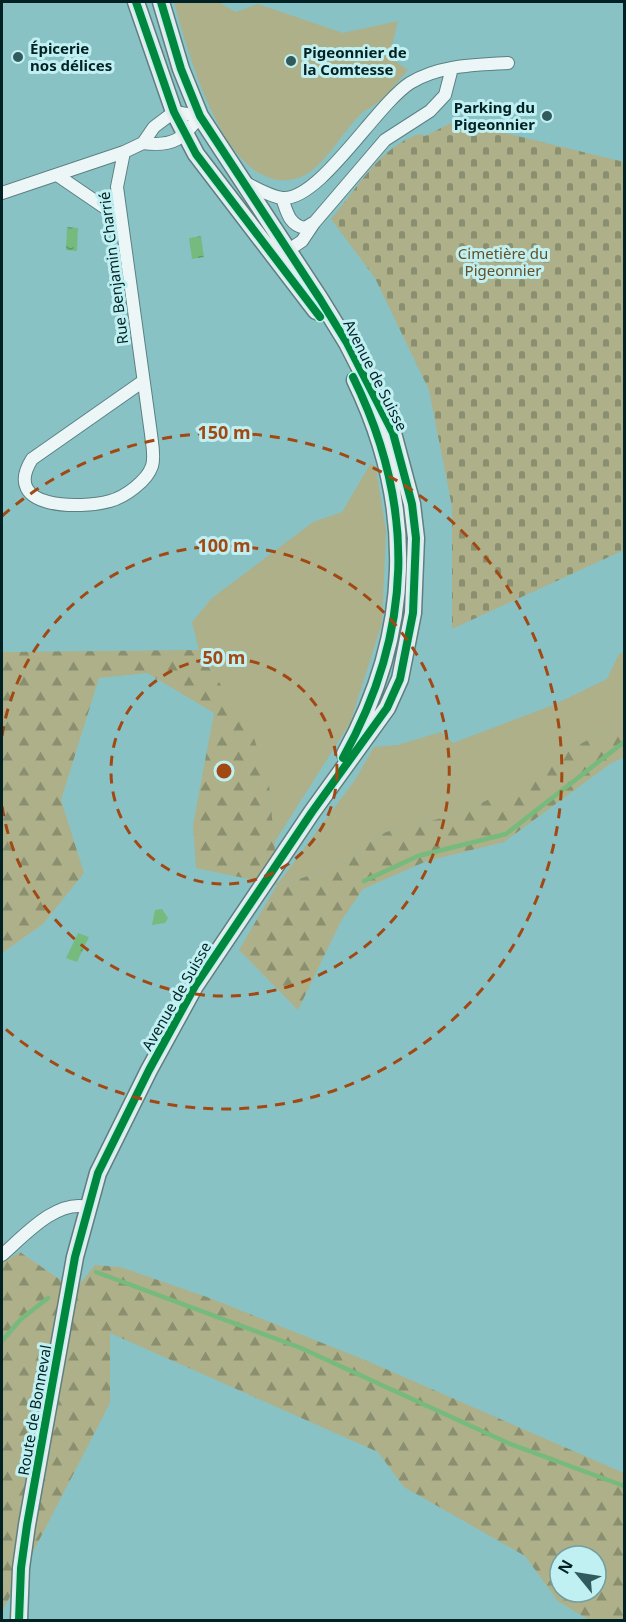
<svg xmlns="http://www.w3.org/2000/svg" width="626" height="1622" viewBox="0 0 626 1622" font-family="'Noto Sans',sans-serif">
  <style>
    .green { fill: #adb088 }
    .forest { fill: url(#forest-firs); fill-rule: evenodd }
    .cemetery { fill: url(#cemetery-stones) }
    .water { fill: url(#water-ripples) }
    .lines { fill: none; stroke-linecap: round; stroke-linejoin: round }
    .stream { stroke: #77ba7e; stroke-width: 4.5 }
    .street-casing { stroke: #5b8082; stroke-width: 14 }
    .secondary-casing { stroke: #5b8082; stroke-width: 19 }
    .street { stroke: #edf6f6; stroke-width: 12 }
    .secondary { stroke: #e8ecec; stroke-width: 16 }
    .cycleway-casing { stroke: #c1f0f2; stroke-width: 11 }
    .cycleway { stroke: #00873e; stroke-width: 8 }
    .ring { fill: none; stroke: #a24813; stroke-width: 3; stroke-dasharray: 10 8 }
    .poi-dot { fill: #305a5c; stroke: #c1f0f2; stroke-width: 2 }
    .labels { text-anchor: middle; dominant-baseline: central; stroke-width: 6; stroke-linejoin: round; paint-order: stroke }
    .poi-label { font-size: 15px; font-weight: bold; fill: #002224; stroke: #c1f0f2; text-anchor: start }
    .park-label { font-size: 15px; fill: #674f24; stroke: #c1f0f2 }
    .street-label { font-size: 15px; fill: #002224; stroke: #c1f0f2 }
    .centre { fill: #a24813; stroke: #c1f0f2; stroke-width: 3 }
    .ring-label { font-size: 18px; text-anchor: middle; font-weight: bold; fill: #a24813; stroke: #c1f0f2; stroke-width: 6; stroke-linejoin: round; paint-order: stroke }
  </style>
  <defs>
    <pattern id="forest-firs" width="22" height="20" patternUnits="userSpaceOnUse" patternTransform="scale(1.5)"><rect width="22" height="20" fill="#adb088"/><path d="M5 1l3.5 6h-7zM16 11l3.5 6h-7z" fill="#8a8f6f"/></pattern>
    <pattern id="cemetery-stones" width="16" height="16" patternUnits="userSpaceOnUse" patternTransform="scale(1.5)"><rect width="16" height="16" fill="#adb088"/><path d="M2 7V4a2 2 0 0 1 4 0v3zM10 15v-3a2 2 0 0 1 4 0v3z" fill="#8a8f6f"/></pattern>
    <pattern id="water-ripples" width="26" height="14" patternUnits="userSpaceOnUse" patternTransform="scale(1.5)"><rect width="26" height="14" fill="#77ba7e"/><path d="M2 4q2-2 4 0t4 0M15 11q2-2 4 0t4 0" fill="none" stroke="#5f9767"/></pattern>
  </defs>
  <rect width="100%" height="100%" fill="#89c2c5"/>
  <path class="green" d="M174 2H218L236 12 258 4 343 33 398 21 389 57 408 70C398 81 389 94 377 103 373 107 366 109 362 113 342 131 322 173 295 179 225 196 188 50 174 2Z
    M371 463 376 469 386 531 382 623 350 723 274 843 269 784 208 662 199 650 192 622 212 598 313 522 342 512Z
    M624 652V722L548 760 519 786 454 815 386 832 325 871 277 885 355 780 374 747 398 745 441 732 453 743 553 705 607 679 619 654Z"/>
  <path class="forest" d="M199 650 254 738 269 784 278 885 325 871 386 832 454 815 519 786 548 760 624 722V757L610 764 504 842 427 861 363 889 341 921 298 1010 239 950 277 885 196 868 193 825 214 713 147 673 99 678 61 800 84 873 43 924 2 953V652Z
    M20 1252 75 1290 95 1265 120 1267 207 1297 365 1360 624 1473V1620H589L558 1601 525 1556 404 1487 378 1452 110 1333V1403L2 1612V1263ZM560 1556H596V1592H560Z"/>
  <path class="cemetery" d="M455 121 624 162V550L452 629V507L429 390 375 278 331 219C356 190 381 145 420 134L425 136Z"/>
  <path class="water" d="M67 227 78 228 77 251 66 250Z
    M201 236 204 257 192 259 189 238Z
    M162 909 168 918 165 923 152 925 155 910Z
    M78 933 89 937 77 962 66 958Z"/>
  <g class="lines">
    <path class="stream" d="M364 881 418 856 506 834 624 742
      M96 1272 301 1348 508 1443 624 1486
      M2 1341 21 1319 48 1298"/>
    <g class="street-casing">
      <path id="street" d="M124 152 117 187 151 434C152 444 155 456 152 466 147 481 125 497 110 501 82 509 0 510 32 459L142 382
        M57 175 120 218
        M244 182C256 188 269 196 282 198 319 202 376 105 410 83 439 65 474 65 508 63
        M2 193 124 152 143 143 154 127 174 112 200 116C182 139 174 147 143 143
        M282 198C287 212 289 225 305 228L313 223
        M281 255 302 241 314 223 385 140 430 111 445 95 452 68
        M2 1255C23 1237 56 1199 87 1207"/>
    </g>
    <g class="secondary-casing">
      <path id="secondary" d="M136 2 174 112 196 154 316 311
        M345 754C412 633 416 506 355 380
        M19 1620 21 1568 27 1525 75 1257 98 1173 149 1070 195 986 312 812 387 708 400 679 413 613 416 538 412 504 393 433 347 343 320 299 200 116 181 69 161 2"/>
    </g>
    <use href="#street" class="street"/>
    <use href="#secondary" class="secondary"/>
    <g class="cycleway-casing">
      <path id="cycleway" d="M136 2 174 112 196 154 320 317
        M343 758C413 632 417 507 353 377
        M19 1620 21 1568 27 1525 75 1257 98 1173 149 1070 195 986 312 812 387 708 400 679 413 613 416 538 412 504 393 433 347 343 320 299 200 116 181 69 161 2"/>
    </g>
    <use href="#cycleway" class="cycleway"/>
  </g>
  <g class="ring">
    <circle cx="224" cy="771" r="113"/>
    <path d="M2 736A225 225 0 1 1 2 806"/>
    <path d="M2 516A338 338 0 1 1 2 1026"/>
  </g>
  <g class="poi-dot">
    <circle cx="18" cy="57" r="6"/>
    <circle cx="291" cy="61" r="6"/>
    <circle cx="547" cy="116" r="6"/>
  </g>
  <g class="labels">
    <g class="poi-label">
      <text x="30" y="48">Épicerie<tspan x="30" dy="17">nos délices</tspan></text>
      <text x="303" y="52">Pigeonnier de<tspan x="303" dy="17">la Comtesse</tspan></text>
      <text x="535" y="107" text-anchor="end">Parking du<tspan x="535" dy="17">Pigeonnier</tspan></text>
    </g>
    <g class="park-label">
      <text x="503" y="253">Cimetière du<tspan x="503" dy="17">Pigeonnier</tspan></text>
    </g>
    <g class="street-label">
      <text transform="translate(113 268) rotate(-97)">Rue Benjamin Charrié</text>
      <text transform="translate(376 375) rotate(63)">Avenue de Suisse</text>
      <text transform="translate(176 996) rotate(-60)">Avenue de Suisse</text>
      <text transform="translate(34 1410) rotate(-80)">Route de Bonneval</text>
    </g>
  </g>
  <circle cx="224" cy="771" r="9" class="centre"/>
  <g class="ring-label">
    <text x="224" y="439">150 m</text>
    <text x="224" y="552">100 m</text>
    <text x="224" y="664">50 m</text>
  </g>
  <rect width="626" height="1622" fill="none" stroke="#002224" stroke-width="6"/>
  <g transform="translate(578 1574) rotate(300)"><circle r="28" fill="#c1f0f2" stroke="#749ea0" stroke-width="1.5"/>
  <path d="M0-4.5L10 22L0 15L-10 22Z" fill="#305a5c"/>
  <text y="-9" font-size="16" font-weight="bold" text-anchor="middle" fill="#002224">N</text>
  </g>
</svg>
